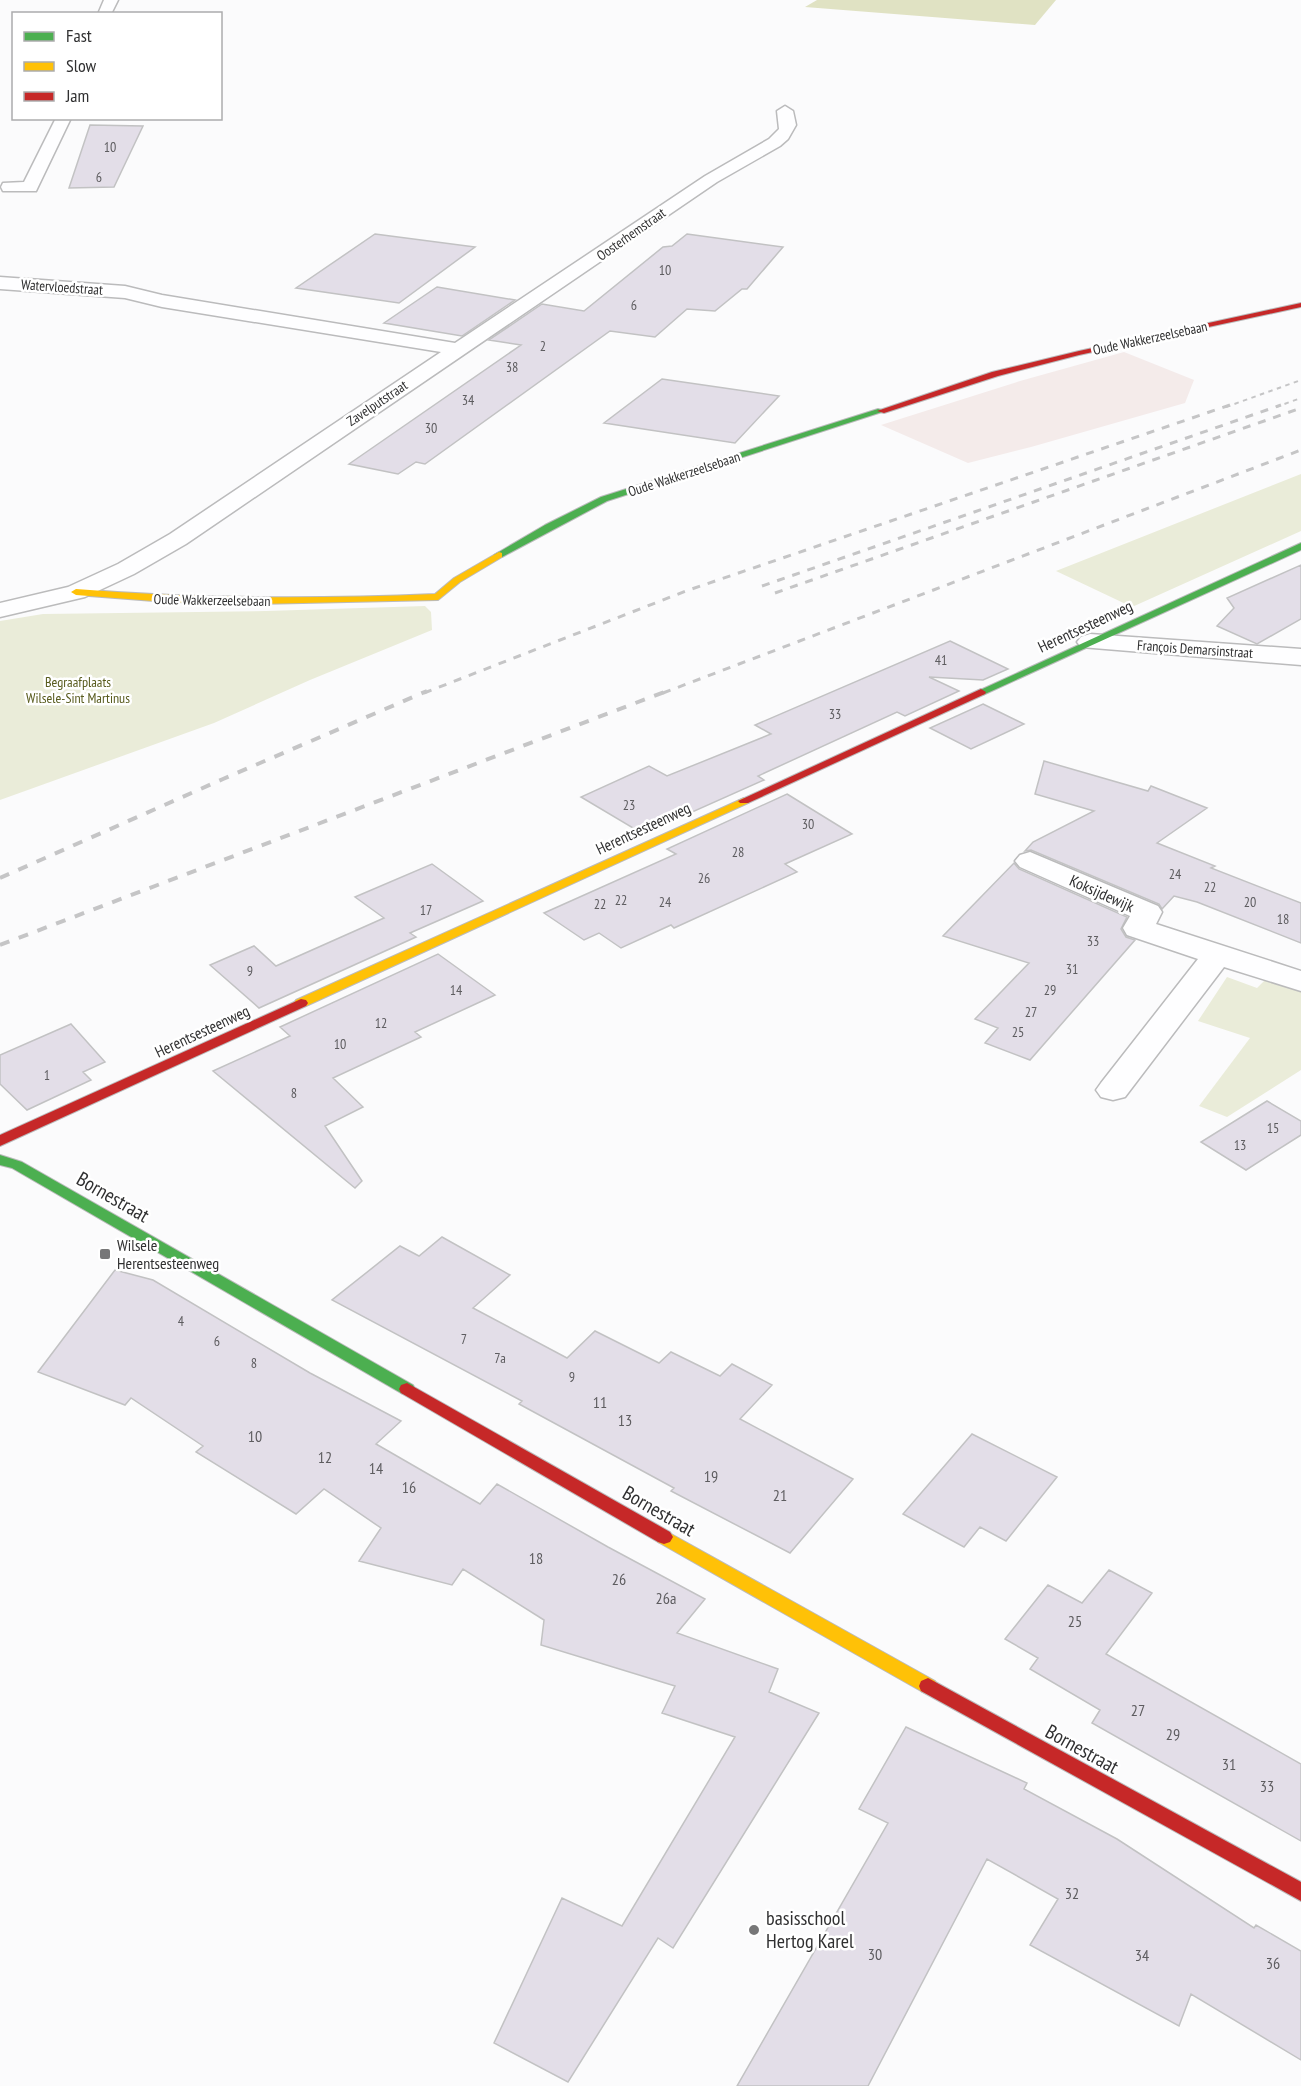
<svg xmlns="http://www.w3.org/2000/svg" width="1301" height="2086" viewBox="0 0 1301 2086" font-family="'PT Sans Narrow',sans-serif">
  <style>
    .industrial { fill: #f4ebea }
    .green { fill: #eaecd9 }
    .forest { fill: #e0e2c3 }
    .building { fill: #e3dee8; stroke: #c2c2c3; stroke-width: 1.5 }
    .lines { fill: none; stroke-linecap: round; stroke-linejoin: round }
    .street-casing { stroke: #bbbbbc; stroke-width: 3 }
    .fast-casing { stroke: #bbbbbc; stroke-width: 2 }
    .slow-casing { stroke: #bbbbbc; stroke-width: 2 }
    .jam-casing { stroke: #bbbbbc; stroke-width: 2 }
    .street { fill: #fefeff; fill-rule: evenodd }
    .fast { fill: #4caf50; fill-rule: evenodd }
    .slow { fill: #ffc107; fill-rule: evenodd }
    .jam { fill: #c62828; fill-rule: evenodd }
    .rail-far2 { stroke: #c5c5c6; stroke-width: 2; stroke-dasharray: 4.5 4.5; stroke-linecap: butt }
    .rail-far1 { stroke: #c5c5c6; stroke-width: 3; stroke-dasharray: 8 8; stroke-linecap: butt }
    .rail { stroke: #c5c5c6; stroke-width: 4; stroke-dasharray: 10 10; stroke-linecap: butt }
    .poi-dot { fill: #777778; stroke: #fff; stroke-width: 2 }
    .labels { text-anchor: middle; dominant-baseline: central; stroke-width: 5; stroke-linejoin: round; paint-order: stroke }
    .number-label { font-size: 14px; fill: #5d5c5f }
    .far-street-label { font-size: 14px; fill: #303031; stroke: #fff }
    .far-park-label { font-size: 14px; fill: #585b1d; stroke: #fff }
    .street-label { font-size: 16px; fill: #303031; stroke: #fff }
    .poi-label { font-size: 16px; fill: #303031; stroke: #fff; text-anchor: start }
    .near-number-label { font-size: 16px; fill: #5d5c5f }
    .near-street-label { font-size: 20px; fill: #303031; stroke: #fff }
    .near-poi-label { font-size: 20px; fill: #303031; stroke: #fff; text-anchor: start }
  </style>
  <rect width="100%" height="100%" fill="#fbfbfc"/>
  <path class="industrial" d="M1124 352 1194 380 1185 403 1031 447 968 463 881 425 1020 381Z"/>
  <path class="green" d="M1301 474V531L1132 607 1056 571Z
    M425 606 431 612 432 630 310 680 214 723 0 800V621L43 614 266 611Z
    M1227 977 1257 988 1267 978 1301 989V1070L1227 1117 1199 1106 1250 1038 1198 1021Z"/>
  <path class="forest" d="M817 0H1056L1035 25 805 7Z"/>
  <path class="building" d="M90 125 143 126 114 187 69 188Z
    M375 234 475 247 399 303 296 288Z
    M687 234 783 247 747 289H742L715 311 687 309 655 337 610 331 425 464 416 462 398 474 349 464 521 345 489 340 542 304 584 311 663 247 672 246Z
    M437 287 515 300 462 336 384 323Z
    M662 379 779 396 735 443 604 423Z
    M1301 565V619L1257 644 1217 626 1234 608 1227 598Z
    M950 641 1008 669 983 680 929 677 959 691 905 716 897 712 758 776 764 780 643 834 581 797 649 766 667 776 771 734 755 725Z
    M983 704 1024 724 971 749 930 728Z
    M1044 761 1148 791 1151 786 1207 808 1157 843 1215 866 1211 868 1301 903V943L1197 902 1174 896 1162 909 1159 904 1031 850 1025 851 1033 842 1094 811 1035 794Z
    M787 794 852 834 785 864 797 872 674 928 671 925 621 948 599 933 584 940 544 913 676 854 667 849Z
    M1014 863 1019 869 1127 917 1121 929 1126 937 1135 940 1030 1060 985 1043 998 1028 975 1019 1029 963 943 936Z
    M432 864 483 901 410 933 416 937 259 1008 210 965 254 946 276 966 384 918 355 897Z
    M438 954 495 995 415 1032 421 1037 333 1078 363 1107 325 1126 362 1181 355 1188 213 1071 290 1036 280 1027Z
    M71 1024 105 1062 83 1072 91 1080 27 1110 0 1084V1055Z
    M1267 1101 1301 1121V1135L1246 1170 1201 1142Z
    M442 1237 510 1275 473 1308 567 1358 595 1331 659 1363 671 1352 720 1376 732 1364 772 1385 740 1419 853 1479 790 1553 671 1491 674 1488 519 1404 522 1401 332 1300 400 1246 419 1256Z
    M115 1270 153 1280 310 1373 401 1421 376 1444 480 1504 497 1484 608 1547 705 1599 677 1633 778 1669 769 1692 819 1713 673 1948 658 1938 568 2082 494 2043 562 1898 622 1926 735 1737 662 1713 675 1686 541 1645 544 1620 463 1569 452 1585 359 1561 381 1528 324 1489 296 1514 196 1452 203 1446 131 1398 125 1405 38 1372Z
    M972 1434 1057 1477 1006 1541 980 1527 964 1547 903 1514Z
    M1109 1570 1152 1593 1106 1654 1301 1764V1841L1092 1723 1100 1710 1030 1669 1038 1658 1005 1639 1048 1585 1082 1603Z
    M906 1727 1027 1783 1024 1789 1117 1839 1254 1928 1256 1925 1301 1951V2060L1191 1994 1179 2026 1030 1945 1058 1899 987 1859 868 2086H737L888 1823 859 1809Z"/>
  <g class="lines">
    <g class="street-casing">
      <path id="street" d="M104 0H118L111 14H98Z
        M785 106 793 111 796 125 788 139 780 146 717 182 186 544 134 574 85 597 0 617V603L68 587 118 564 170 534 441 352 162 307 125 298 0 289V277L125 286 162 295 455 343 705 176 769 139 779 129 777 111Z
        M56 118H71L36 191H3L1 187 3 183 24 182Z
        M1090 634 1301 649V665L1081 647 1077 642 1081 637Z
        M1030 852 1158 906 1162 912 1156 924 1301 971V991L1224 967 1125 1097 1113 1100 1101 1097 1096 1090 1101 1083 1198 959 1127 935 1123 928 1130 916 1020 867 1015 861 1020 855Z"/>
    </g>
    <g class="fast-casing">
      <path id="fast" d="M878 409 885 411 607 501 502 557 494 555 545 525 601 497Z
        M1301 543V550L985 694 981 695 976 692Z
        M0 1155 22 1162 413 1385 415 1389 413 1393 407 1395 401 1393 12 1168 0 1165Z"/>
    </g>
    <g class="slow-casing">
      <path id="slow" d="M499 552 502 553V557L460 582 438 600 257 604 167 602 76 595 71 592 76 589C196 599 315 599 435 594L454 578Z
        M744 798 748 799 750 801 748 803 306 1006H296L294 1003 296 1000Z
        M664 1530 935 1681 937 1686 935 1691 928 1694 921 1691 658 1542 655 1537 658 1532Z"/>
    </g>
    <g class="jam-casing">
      <path id="jam" d="M1301 303V307L1079 355 998 376 884 413 877 411 992 372 1079 351Z
        M981 689 986 692 985 694 748 803H740L738 801Z
        M301 999 306 1000 308 1003 306 1006 0 1146V1135Z
        M407 1383 670 1532 673 1537 670 1542 664 1544 658 1542 401 1393 399 1389 401 1385Z
        M928 1678 1301 1882V1901L921 1691 919 1686 921 1681Z"/>
    </g>
    <use href="#street" class="street"/>
    <use href="#fast" class="fast"/>
    <use href="#slow" class="slow"/>
    <use href="#jam" class="jam"/>
    <path class="rail-far2" d="M1226 407 1301 380
      M1276 407 1301 398"/>
    <path class="rail-far1" d="M762 586 1281 405
      M775 593 1301 408
      M424 693 686 591 1230 405
      M663 693 1301 450"/>
    <path class="rail" d="M0 878 223 779 427 691
      M0 945 667 691"/>
  </g>
  <g class="poi-dot">
    <rect x="99" y="1248" width="12" height="12" rx="3"/>
    <circle cx="754" cy="1930" r="6"/>
  </g>
  <g class="labels">
    <g class="number-label">
      <text x="110" y="147">10</text>
      <text x="99" y="177">6</text>
      <text x="665" y="270">10</text>
      <text x="634" y="305">6</text>
      <text x="543" y="346">2</text>
      <text x="512" y="367">38</text>
      <text x="468" y="400">34</text>
      <text x="431" y="428">30</text>
      <text x="941" y="660">41</text>
      <text x="835" y="714">33</text>
      <text x="629" y="805">23</text>
      <text x="808" y="824">30</text>
      <text x="738" y="852">28</text>
      <text x="1175" y="874">24</text>
      <text x="704" y="878">26</text>
      <text x="1210" y="887">22</text>
      <text x="621" y="900">22</text>
      <text x="665" y="902">24</text>
      <text x="1250" y="902">20</text>
      <text x="600" y="904">22</text>
      <text x="426" y="910">17</text>
      <text x="1283" y="919">18</text>
      <text x="1093" y="941">33</text>
      <text x="1072" y="969">31</text>
      <text x="250" y="971">9</text>
      <text x="456" y="990">14</text>
      <text x="1050" y="990">29</text>
      <text x="1031" y="1012">27</text>
      <text x="381" y="1023">12</text>
      <text x="1018" y="1032">25</text>
      <text x="340" y="1044">10</text>
      <text x="47" y="1075">1</text>
      <text x="294" y="1093">8</text>
      <text x="1273" y="1128">15</text>
      <text x="1240" y="1145">13</text>
      <text x="181" y="1321">4</text>
      <text x="464" y="1339">7</text>
      <text x="217" y="1341">6</text>
      <text x="500" y="1358">7a</text>
      <text x="254" y="1363">8</text>
      <text x="572" y="1377">9</text>
    </g>
    <g class="far-street-label">
      <text transform="translate(631 234) rotate(-35)">Oosterhemstraat</text>
      <text transform="translate(62 287) rotate(4)">Watervloedstraat</text>
      <text transform="translate(1150 338) rotate(-12)">Oude Wakkerzeelsebaan</text>
      <text transform="translate(377 403) rotate(-34)">Zavelputstraat</text>
      <text transform="translate(684 474) rotate(-18)">Oude Wakkerzeelsebaan</text>
      <text transform="translate(212 600) rotate(1)">Oude Wakkerzeelsebaan</text>
      <text transform="translate(1195 649) rotate(4)">François Demarsinstraat</text>
    </g>
    <g class="far-park-label">
      <text x="78" y="682">Begraafplaats<tspan x="78" dy="16">Wilsele-Sint Martinus</tspan></text>
    </g>
    <g class="street-label">
      <text transform="translate(1085 626) rotate(-25)">Herentsesteenweg</text>
      <text transform="translate(643 828) rotate(-25)">Herentsesteenweg</text>
      <text transform="translate(1102 893) rotate(24)">Koksijdewijk</text>
      <text transform="translate(202 1031) rotate(-25)">Herentsesteenweg</text>
    </g>
    <g class="poi-label">
      <text x="117" y="1245">Wilsele<tspan x="117" dy="18">Herentsesteenweg</tspan></text>
    </g>
    <g class="near-number-label">
      <text x="600" y="1402">11</text>
      <text x="625" y="1420">13</text>
      <text x="255" y="1436">10</text>
      <text x="325" y="1457">12</text>
      <text x="376" y="1468">14</text>
      <text x="711" y="1476">19</text>
      <text x="409" y="1487">16</text>
      <text x="780" y="1495">21</text>
      <text x="536" y="1558">18</text>
      <text x="619" y="1579">26</text>
      <text x="666" y="1598">26a</text>
      <text x="1075" y="1621">25</text>
      <text x="1138" y="1710">27</text>
      <text x="1173" y="1734">29</text>
      <text x="1229" y="1764">31</text>
      <text x="1267" y="1786">33</text>
      <text x="1072" y="1893">32</text>
      <text x="875" y="1954">30</text>
      <text x="1142" y="1955">34</text>
      <text x="1273" y="1963">36</text>
    </g>
    <g class="near-street-label">
      <text transform="translate(113 1197) rotate(30)">Bornestraat</text>
      <text transform="translate(659 1511) rotate(30)">Bornestraat</text>
      <text transform="translate(1082 1749) rotate(29)">Bornestraat</text>
    </g>
    <g class="near-poi-label">
      <text x="766" y="1918">basisschool<tspan x="766" dy="23">Hertog Karel</tspan></text>
    </g>
  </g>
  <rect x="12" y="12" width="210" height="108" fill="#ffffff" stroke="#acacad" stroke-width="1.5"/>
  <rect x="24" y="32" width="30" height="9" fill="#4caf50" stroke="#acacad" stroke-width="1.5"/>
  <text x="66" y="42" font-size="18" fill="#303031">Fast</text>
  <rect x="24" y="62" width="30" height="9" fill="#ffc107" stroke="#acacad" stroke-width="1.5"/>
  <text x="66" y="72" font-size="18" fill="#303031">Slow</text>
  <rect x="24" y="92" width="30" height="9" fill="#c62828" stroke="#acacad" stroke-width="1.5"/>
  <text x="66" y="102" font-size="18" fill="#303031">Jam</text>
</svg>
